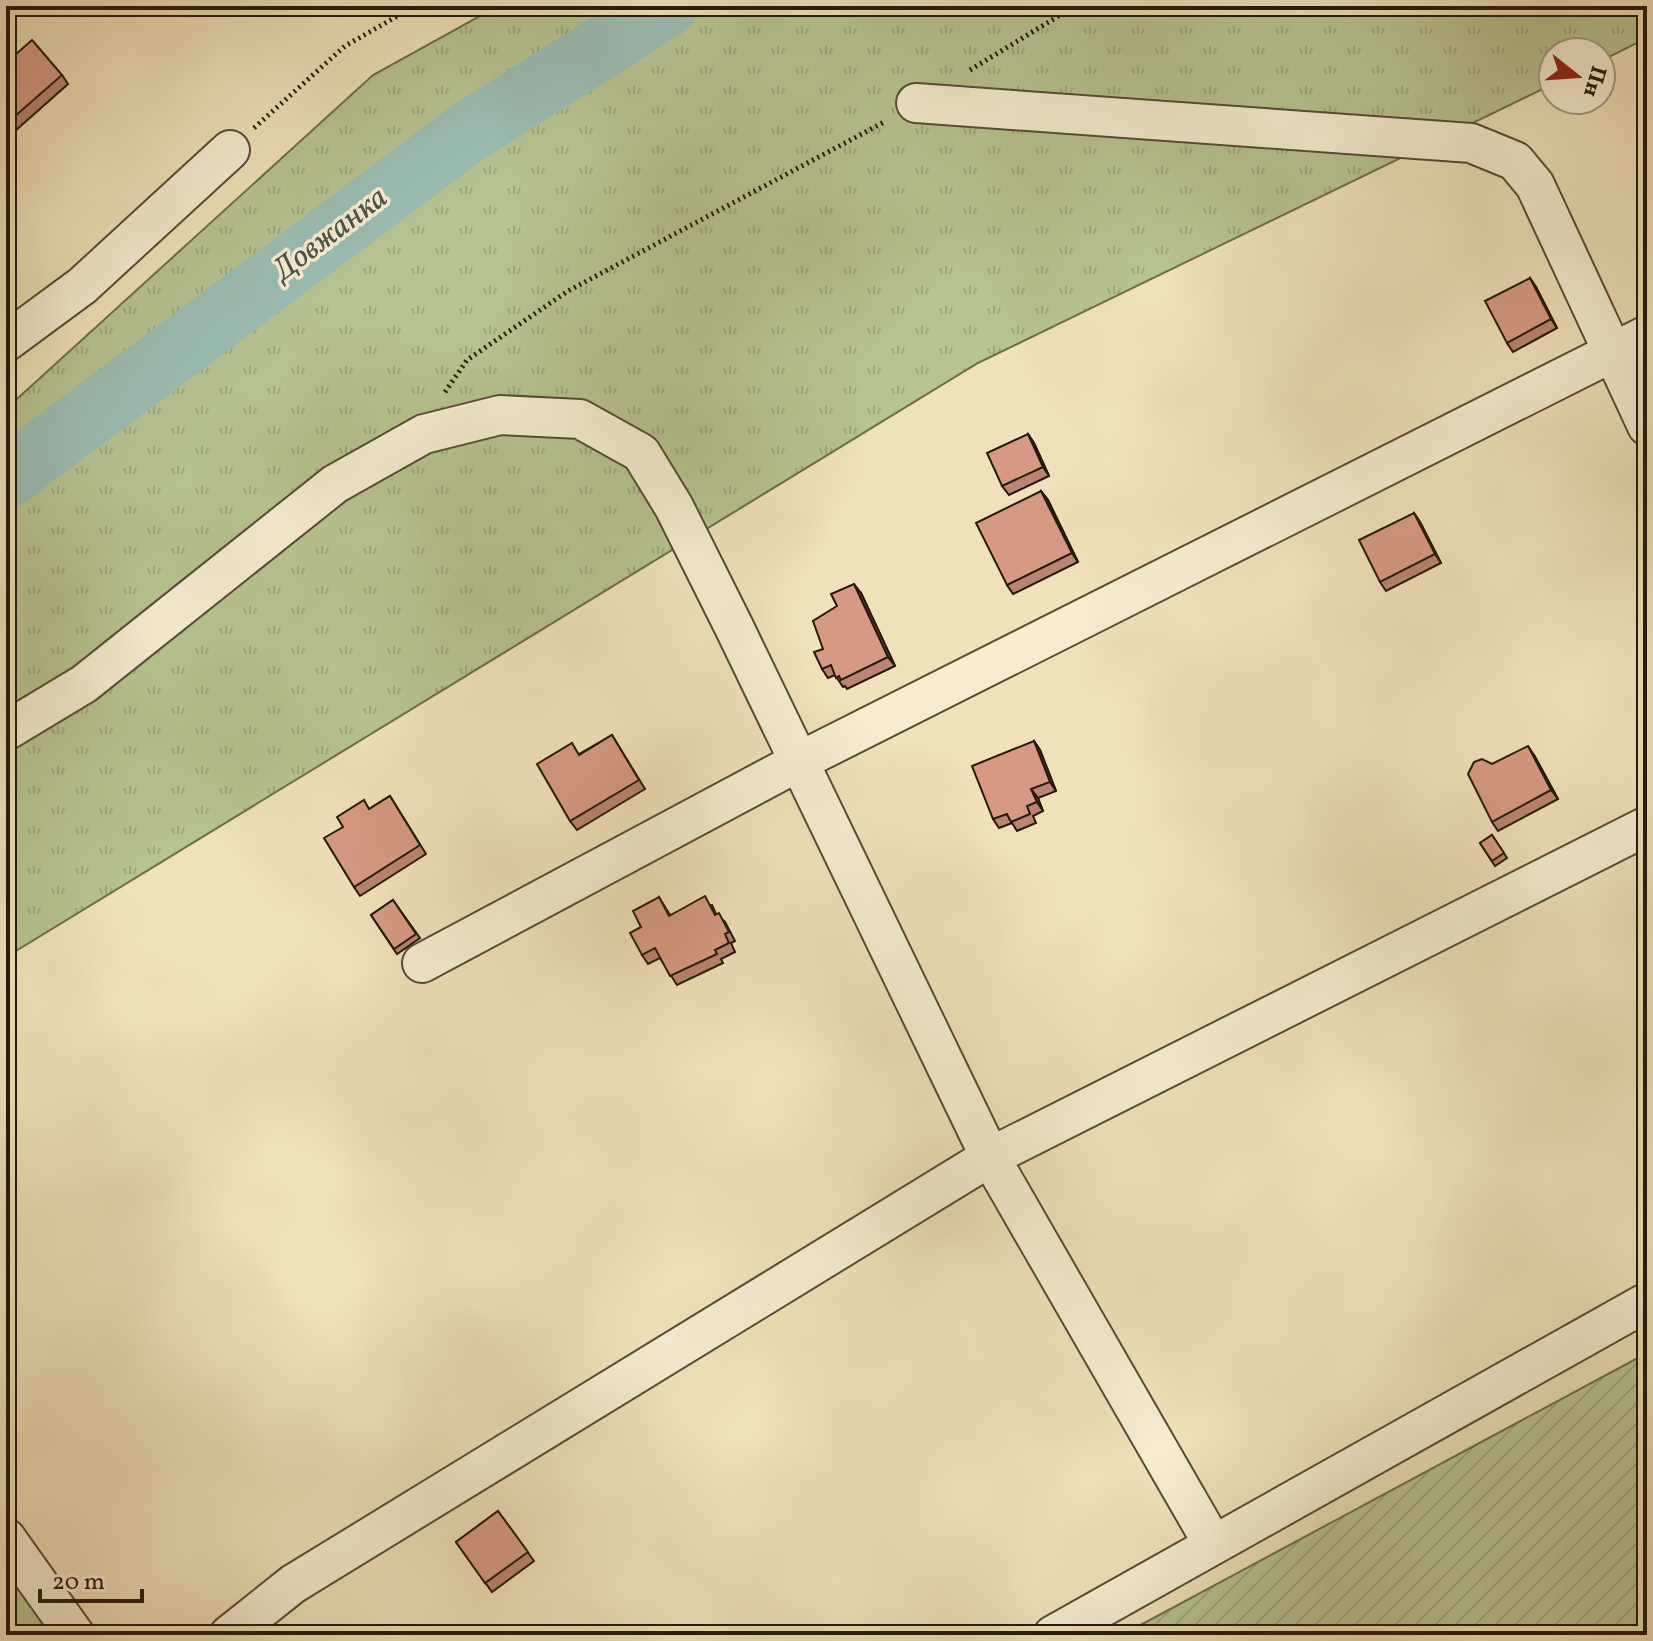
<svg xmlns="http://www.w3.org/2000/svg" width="1653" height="1641" viewBox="0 0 1653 1641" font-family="Vollkorn,serif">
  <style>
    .grass { fill: url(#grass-tufts); stroke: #6e6e4e; stroke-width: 2 }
    .garden { fill: url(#garden-furrows); stroke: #6e6e4e; stroke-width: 2 }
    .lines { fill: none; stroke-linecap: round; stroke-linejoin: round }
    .river { stroke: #9abdb3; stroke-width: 62 }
    .street-casing { stroke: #574b38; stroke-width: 42 }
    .path { stroke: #24190c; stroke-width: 5; stroke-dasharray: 2 4; stroke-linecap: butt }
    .street { stroke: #f5ecd2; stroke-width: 38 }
    .wall { fill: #b98472; stroke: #24190c; stroke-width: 2 }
    .shaded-wall { fill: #966b5c; stroke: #24190c; stroke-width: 2 }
    .building { fill: #d79984; stroke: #24190c; stroke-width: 2 }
    .labels { text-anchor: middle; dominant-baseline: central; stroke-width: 7; stroke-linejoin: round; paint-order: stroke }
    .water-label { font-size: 32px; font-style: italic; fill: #4d5246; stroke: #f5ecd2 }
  </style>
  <defs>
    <pattern id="grass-tufts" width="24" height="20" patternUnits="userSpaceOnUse" patternTransform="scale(2)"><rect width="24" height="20" fill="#b7c391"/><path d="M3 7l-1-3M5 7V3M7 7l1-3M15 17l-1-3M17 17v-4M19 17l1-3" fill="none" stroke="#9da77c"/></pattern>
    <pattern id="garden-furrows" width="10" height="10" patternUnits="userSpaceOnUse" patternTransform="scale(2)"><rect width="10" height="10" fill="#b7c391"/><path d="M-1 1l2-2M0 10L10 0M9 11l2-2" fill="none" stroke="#9da77c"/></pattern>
  </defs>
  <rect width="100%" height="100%" fill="#efe1ba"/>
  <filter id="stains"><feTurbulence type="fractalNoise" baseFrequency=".0025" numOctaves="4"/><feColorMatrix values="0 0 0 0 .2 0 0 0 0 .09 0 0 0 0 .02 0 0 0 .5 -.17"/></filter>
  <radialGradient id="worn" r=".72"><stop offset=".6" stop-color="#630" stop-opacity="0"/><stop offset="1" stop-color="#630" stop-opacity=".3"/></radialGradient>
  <path class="grass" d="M498 6H1647V38L1601 61V52H1553V84L978 363 6 957V409L373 75Z
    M6 1555 64 1635H6Z"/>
  <path class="garden" d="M1647 1353V1635H1122Z"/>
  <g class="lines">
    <path class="river" d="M6 478 467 133 667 6"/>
    <g class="street-casing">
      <path id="street" d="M916 103 1471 143 1515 161 1535 185 1647 426
        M6 342 82 286 230 150
        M6 731 84 684 335 484 424 434 500 415 580 419 641 453 674 507 734 627 990 1157 1213 1544
        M422 963 798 762 1647 335
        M6 1538 75 1635
        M229 1635 293 1584 990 1157 1647 826
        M1053 1635 1647 1302"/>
    </g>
    <path class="path" d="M970 70 1075 6
      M254 128 345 46 415 6
      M445 392 467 360 568 291 886 121"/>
    <use href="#street" class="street"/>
  </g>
  <path class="wall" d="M6 63 62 75 68 84 6 139Z
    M1530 278 1536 287 1557 328 1513 352 1507 343Z
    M1028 434 1034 443 1049 476 1009 495 1002 486Z
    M1041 491 1048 500 1078 562 1013 594 1007 585Z
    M1414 513 1420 522 1441 563 1386 591 1380 582Z
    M861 593 895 666 847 689 845 686 843 687 835 675 828 678 822 669 823 649Z
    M612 735 645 789 577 830 570 821 579 754Z
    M1034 741 1040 750 1056 791 1038 798 1043 811 1033 816 1036 823 1017 831 1012 823 999 828 993 819Z
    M1534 755 1558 799 1498 831 1492 822V764Z
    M390 796 426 854 360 896 354 887 369 809Z
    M1492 835 1507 858 1495 866 1480 843Z
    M659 897 670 915 712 905 716 914 725 922 735 941 731 943 735 952 721 959 723 963 677 985 660 958 648 964 642 955 641 927Z
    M393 900 420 938 397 954 371 915Z
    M498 1511 534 1561 492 1592 456 1542Z"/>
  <path class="shaded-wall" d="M1530 278 1536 287 1557 328 1551 319Z
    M1028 434 1034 443 1049 476 1043 467Z
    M1041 491 1048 500 1078 562 1072 553Z
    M1414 513 1420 522 1441 563 1435 554Z
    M854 584 861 593 895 666 888 657Z
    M1034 741 1040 750 1056 791 1050 782Z
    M1528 746 1534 755 1558 799 1551 790Z
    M1031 789 1038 798 1043 811 1037 802Z"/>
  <path class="building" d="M32 40 62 75 6 124V63Z
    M1530 278 1551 319 1507 343 1485 301Z
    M1028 434 1043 467 1002 486 987 453Z
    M1041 491 1072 553 1007 585 976 523Z
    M1414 513 1435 554 1380 582 1359 540Z
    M854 584 888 657 841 680 839 676 836 678 831 665 822 669 814 652 823 649 813 621 837 606 831 594Z
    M612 735 639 780 570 821 537 764 572 743 579 755Z
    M1034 741 1050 782 1031 789 1037 802 1027 806 1030 814 1011 822 1007 814 993 819 972 766Z
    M1528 746 1551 790 1492 822 1468 774 1474 762 1482 759 1492 764Z
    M390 796 420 845 354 887 324 838 343 827 337 817 364 800 369 809Z
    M1492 835 1504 853 1492 861 1480 843Z
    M705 896 715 915 719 913 729 932 725 934 729 943 715 950 717 954 670 976 655 948 642 955 630 933 641 927 633 911 659 897 669 916Z
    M393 900 416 934 394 949 371 915Z
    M498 1511 528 1552 485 1583 456 1542Z"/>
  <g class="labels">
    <g class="water-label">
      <text transform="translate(331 235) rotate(-37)">Довжанка</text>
    </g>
  </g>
  <rect width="1653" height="1641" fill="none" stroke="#efe1ba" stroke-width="32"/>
  <rect x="8" y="8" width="1637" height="1625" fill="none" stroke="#24190c" stroke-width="4"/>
  <rect x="16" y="16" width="1621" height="1609" fill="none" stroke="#24190c" stroke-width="2"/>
  <g transform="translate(1577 76) rotate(107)"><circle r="38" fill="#f5ecd2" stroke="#a19883" stroke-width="2"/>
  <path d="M0-6L14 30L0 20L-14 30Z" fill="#8f2418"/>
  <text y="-12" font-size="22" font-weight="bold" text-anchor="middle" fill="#24190c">Пн</text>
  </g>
  <path d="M40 1589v12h102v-12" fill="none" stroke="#24190c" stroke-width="4"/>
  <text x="52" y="1589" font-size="24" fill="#24190c" stroke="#f5ecd2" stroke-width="6" paint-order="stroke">20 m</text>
  <rect width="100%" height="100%" filter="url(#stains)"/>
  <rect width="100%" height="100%" fill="url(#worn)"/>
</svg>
